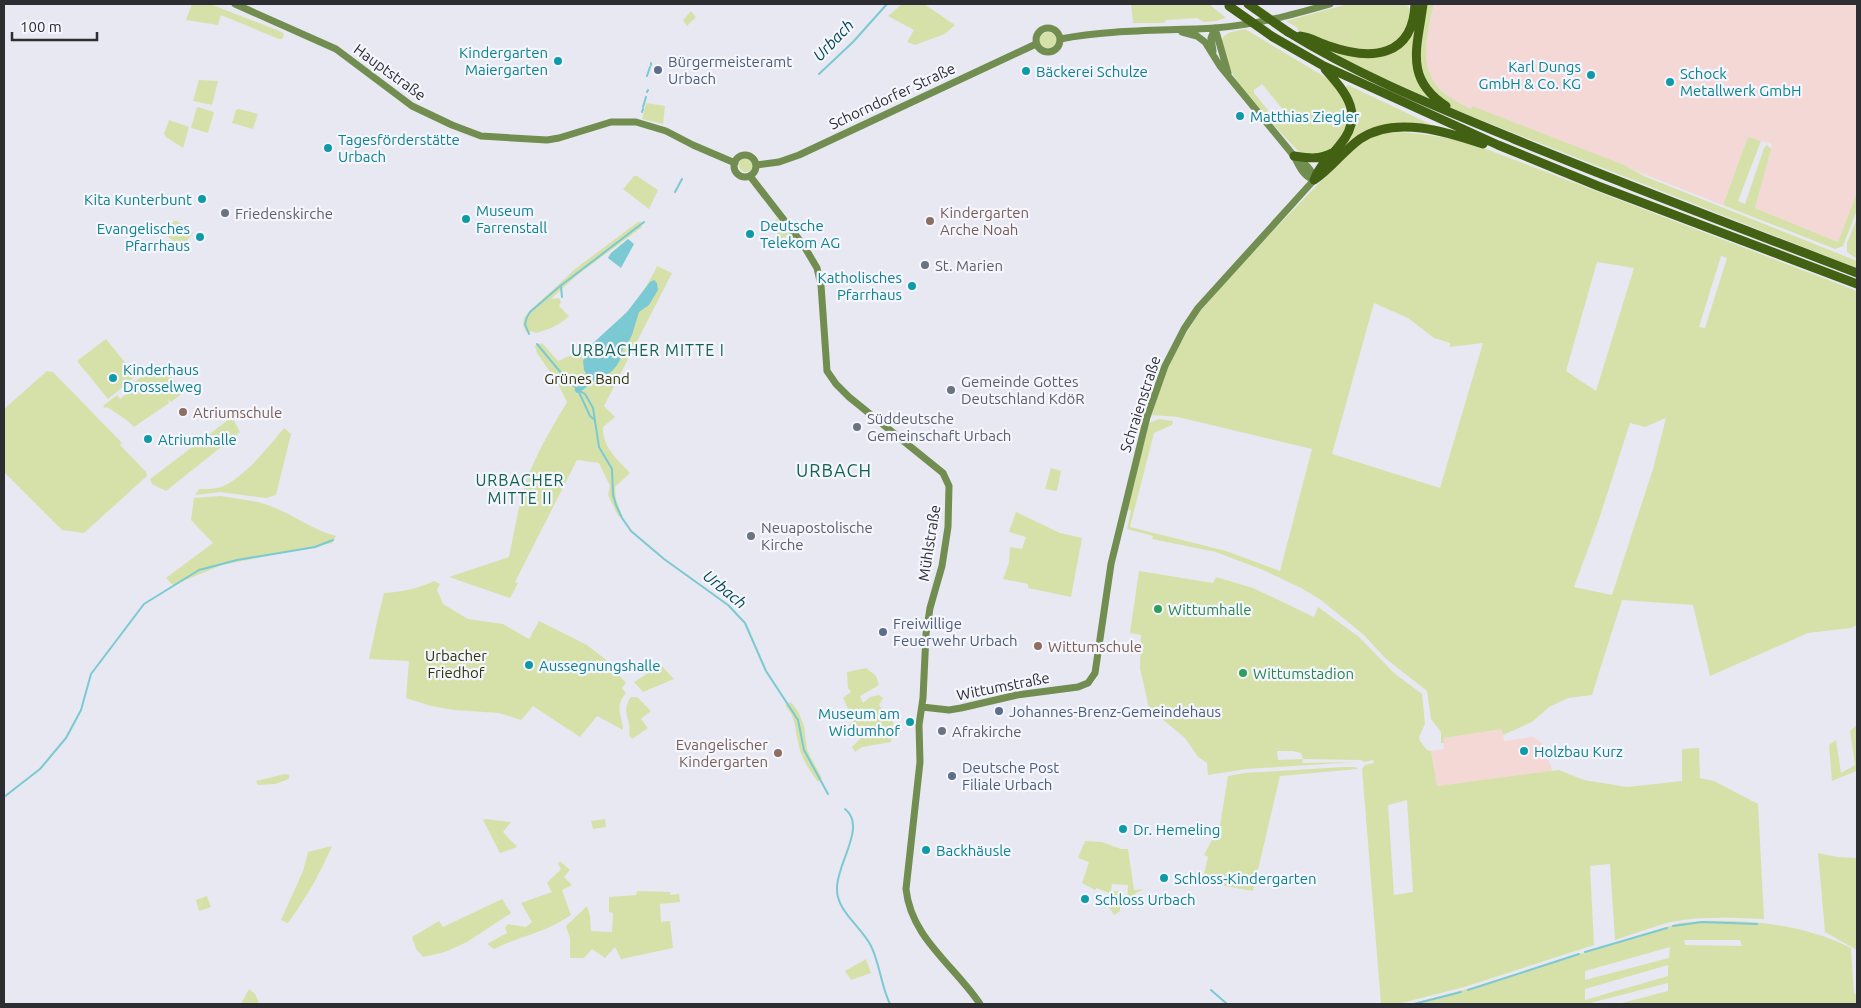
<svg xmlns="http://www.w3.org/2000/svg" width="1861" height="1008" viewBox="0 0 1861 1008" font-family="Ubuntu,sans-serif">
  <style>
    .industrial { fill: #f3d8d5 }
    .green { fill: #d6e1aa; fill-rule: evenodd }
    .water { fill: #7bc9d2 }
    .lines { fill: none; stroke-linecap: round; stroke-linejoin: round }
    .stream { stroke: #7bc9d2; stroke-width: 2 }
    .canal { stroke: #7bc9d2; stroke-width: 6 }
    .secondary { stroke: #718d4f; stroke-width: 7 }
    .highway { stroke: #436113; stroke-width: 9 }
    .highway-bridge { stroke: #436113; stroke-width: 9 }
    .culture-dot { fill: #0f9aa8; stroke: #f5f5fe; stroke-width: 2 }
    .service-dot { fill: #5c6f8a; stroke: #f5f5fe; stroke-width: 2 }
    .worship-dot { fill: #6b7280; stroke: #f5f5fe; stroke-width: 2 }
    .education-dot { fill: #8d6e63; stroke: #f5f5fe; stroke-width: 2 }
    .leisure-dot { fill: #2e9e5b; stroke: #f5f5fe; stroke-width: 2 }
    .labels { text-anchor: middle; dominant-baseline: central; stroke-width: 4.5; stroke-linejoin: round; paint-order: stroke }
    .culture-label { font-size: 15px; fill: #0d838f; stroke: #f5f5fe; text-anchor: start }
    .service-label { font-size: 15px; fill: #4e5e75; stroke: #f5f5fe; text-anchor: start }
    .street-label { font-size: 15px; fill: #2d2e31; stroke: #f5f5fe }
    .education-label { font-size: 15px; fill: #785e54; stroke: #f5f5fe; text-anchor: start }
    .worship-label { font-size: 15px; fill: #5b616d; stroke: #f5f5fe; text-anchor: start }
    .park-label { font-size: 15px; fill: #2f3609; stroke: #f5f5fe }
    .leisure-label { font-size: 15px; fill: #27864d; stroke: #f5f5fe; text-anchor: start }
    .water-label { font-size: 16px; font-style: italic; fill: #004950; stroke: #f5f5fe }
    .neighbourhood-label { font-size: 16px; letter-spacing: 1px; fill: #116350; stroke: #f5f5fe }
    .quarter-label { font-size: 18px; letter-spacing: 1px; fill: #116350; stroke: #f5f5fe }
  </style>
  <rect width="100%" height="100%" fill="#e7e8f1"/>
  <path class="industrial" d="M1434 4H1857V192L1838 242 1755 208 1772 144 1748 137 1723 205 1473 107 1471 109 1455 102 1436 85 1427 70 1425 52 1428 31Z
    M1502 729 1504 741 1533 737 1543 744 1552 770 1550 772 1437 786 1431 751 1444 749 1443 738Z"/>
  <path class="green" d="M192 4H210L282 32 284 35 282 39H279L221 15 218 25 186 20Z
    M902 4H924L955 25 945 34 915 45 907 42 914 30 888 16Z
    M1131 4H1209L1226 18 1216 21 1204 22 1197 18 1167 20 1163 23H1133Z
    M1348 4H1406L1410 9V24C1405 31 1397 44 1390 47 1367 59 1319 40 1297 30L1298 28 1286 21Z
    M1420 4C1415 37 1404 68 1428 97L1426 99 1393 84 1330 52 1332 50H1397C1413 38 1416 23 1420 4Z
    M1426 4H1434C1422 54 1416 85 1471 109L1472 106 1624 165 1646 177 1857 261V268L1453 109 1437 98 1419 69Z
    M691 11 696 17 687 26 683 20Z
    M1245 29 1328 79 1336 85 1348 107 1347 128 1333 148 1324 154 1315 156 1299 152 1271 122 1270 119 1272 116 1280 117 1285 112 1262 84 1254 90V93L1268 110 1266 115C1253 107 1213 53 1223 38 1227 31 1238 31 1245 29Z
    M1039 41a9 9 0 1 1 18 0a9 9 0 1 1-18 0Z
    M199 80 218 81 212 105 193 101Z
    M1348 85 1434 126V127L1385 126 1320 172 1344 146 1353 103 1346 87Z
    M646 103 665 106 663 124 642 119Z
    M197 107 214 112 208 133 191 128Z
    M239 109 258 114 253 129 232 123 236 110Z
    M169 120 189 127 183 148 166 137 164 134Z
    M1390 132C1419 132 1445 137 1473 144L1857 291V625L1851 628 1808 633 1710 676 1693 605 1622 600 1592 695 1568 698 1549 707 1532 722 1503 735 1502 729 1444 738V743H1441V732L1431 719 1427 691 1385 658 1364 635 1321 600 1301 588 1263 570 1216 552 1152 539 1153 536 1127 529 1131 510H1128L1129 496 1149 423 1159 419 1173 421 1172 425 1154 433 1130 527 1226 551 1280 571 1312 449 1178 417 1152 415 1162 382 1173 356 1198 314 1239 266 1352 149 1369 137ZM1721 256 1727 258 1705 328 1699 327ZM1597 262 1634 268 1596 391 1566 371ZM1374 303 1408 318 1434 338 1450 343V347L1483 343 1440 488 1332 454ZM1666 418 1653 469 1612 595 1574 587 1599 519 1630 423 1645 427Z
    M1748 137 1761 141 1738 201 1745 204 1764 148 1767 145 1771 149 1755 208 1838 242 1857 192V210L1843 246 1835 249 1723 205Z
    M739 165a7 7 0 1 1 14 0a7 7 0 1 1-14 0Z
    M634 176H637L658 190 649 209 623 189Z
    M1857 218V259L1847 252V243Z
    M777 219 789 233 781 242 776 232 772 234 773 222Z
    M174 221H177L193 233 182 247 164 234Z
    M638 222H641L642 227 576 276 551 299 559 298 561 302 559 306 569 316C560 325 548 330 536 333L531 331 530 333 526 332 523 326 524 318 532 309 575 269Z
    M791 236 799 246 798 248 790 251 792 247 782 244Z
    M657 266 672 273 604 406 615 417 603 427C602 447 618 460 630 473L615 487 616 499 621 513V517L618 516 608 495 610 486 599 463 577 460 515 582 518 583 510 598 449 577 509 557C514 533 518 508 525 485 535 455 551 429 567 402L558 384 537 353 535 346 542 343 558 361C566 357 575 354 583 350 614 331 642 299 657 266Z
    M106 339 136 376 108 399 77 361Z
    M158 364 184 390V392L171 402 168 399 169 403 134 427 128 421 107 407 105 408 103 406 117 395 120 399 131 390 129 386Z
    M47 371 53 372 122 443 120 445 146 472 147 476 84 533 62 530 4 472V409Z
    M232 417 240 432 166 491 152 484 150 479Z
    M284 428 291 434 276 495 266 498 220 492 195 495 199 489C205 489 212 489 218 488 242 481 268 447 284 428Z
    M1051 468 1061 471 1057 491 1045 489Z
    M220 496C237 499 257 500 273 507 295 516 313 530 336 536L332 543 222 565 173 585 166 578 213 543 191 520 194 498Z
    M1016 512 1060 533 1082 538 1071 597 1028 588V584L1003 579 1009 563 1010 547 1022 549 1026 537 1009 532Z
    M1139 571 1213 583 1216 577 1253 588 1314 617 1318 607 1359 637 1394 673 1422 694 1425 724 1419 737 1420 741 1427 750 1431 751 1437 786 1559 770 1584 780 1627 787 1682 781V749L1699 748 1700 778 1714 781 1758 804 1764 919C1733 918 1701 916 1671 922 1652 927 1633 934 1615 940L1610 864 1590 866 1594 945 1464 987 1398 1004H1381L1362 769 1365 765 1374 763 1373 760 1364 762 1361 760 1303 759 1302 763 1357 762 1246 769 1208 775 1207 763 1198 757 1185 738 1149 708 1140 668 1141 635 1130 633ZM1277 751H1293L1301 753 1303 759 1278 760ZM1407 800 1413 892 1394 895 1388 805Z
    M434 581 440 584 437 590 443 604 468 619 503 624 529 639 539 621 587 645 605 659 626 683 622 688 626 693C614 707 622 714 623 730L597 716 580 737 533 706 521 720 499 713 454 710 431 706 406 698 409 661 369 659 378 617 384 593C402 592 417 589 434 581Z
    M661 665 674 679 643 692 634 682Z
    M866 668 876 676 879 685 860 696 863 703 870 697 879 695 883 698 879 705 885 713 894 716 891 742 862 747 855 752 852 747 860 739 849 725 855 719 853 711H849L843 698 851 692 848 688 847 672Z
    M631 697H637L651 711 641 719 648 728 632 739 629 735C632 719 620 713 631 697Z
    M791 702 799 713 804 726 807 749 810 756 822 778 818 782C810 771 800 757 798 742 794 725 797 720 785 705Z
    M1857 725V779L1856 771 1832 781 1829 745 1836 740 1841 773 1855 765 1850 731Z
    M1344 767H1355L1358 769 1280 776 1253 891 1202 882 1208 857 1204 855 1220 825 1228 776 1244 773Z
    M285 774 289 775V779L275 784 258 785 256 781Z
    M485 819 511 822 503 832 517 847 500 853 483 820Z
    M605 819 606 827 593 829 591 821Z
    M1085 841 1102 842 1121 849H1128L1134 890 1144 889 1136 893 1129 907 1127 906 1128 885 1112 884 1111 891H1121L1120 911 1114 915 1109 907 1111 894 1097 888 1095 890 1082 883 1089 862 1078 858Z
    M332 846C320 874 306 898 288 923L281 920 303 871 308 852Z
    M1818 853 1837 857 1857 858V950L1825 932Z
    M560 861 570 870 564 877 572 885 562 890 571 915C547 932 520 936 494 949L487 944 507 933 505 928 508 924 526 927 532 922 521 903 552 892 547 883 561 869 558 864Z
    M637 891 670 892V895L679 894 680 902 660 904 661 922 670 921 673 948 621 959 615 947 605 958 592 949 584 958H570V938L566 926 587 906 590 916 591 931 612 932 613 913 609 912V897L636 895Z
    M207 896 211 907 199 911 196 900Z
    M502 899 511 913 467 942 445 952 423 957 416 949 412 937 439 921 443 927Z
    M1701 921C1753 920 1803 924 1851 948L1854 994 1857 995 1856 1000 1857 1004H1618L1668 991V983L1586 1004H1410L1467 989 1663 928 1680 923ZM1684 940H1740L1742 946 1685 945ZM1670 947 1669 958 1585 980V971ZM1668 965V976L1585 1000V989Z
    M866 959 871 973 851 980 845 971Z
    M249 989 255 994 259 1002 255 1004H241Z"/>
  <path class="water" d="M628 239 634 244 621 268 608 258 611 253Z
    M654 280 657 283 658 290 649 305 639 312 632 335 628 343 623 346C621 370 607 376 589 384L586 381 589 379 584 370 583 361 591 345 627 312 650 282Z"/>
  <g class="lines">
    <path class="stream" d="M651 65V63
      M819 74 853 42 887 4
      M647 76 650 67
      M647 92 648 90
      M643 107 646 97
      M642 112 643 109
      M675 192 682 179
      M561 287 562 297
      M529 334 525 324 527 317 530 312 559 287 644 222
      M537 344 562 374 578 390 585 394 593 408 599 447 612 469 613 495 616 505 622 518 631 531 664 559 728 605 745 623 766 671 798 720 804 750 828 794
      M578 390 590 416 595 420
      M4 797 40 769 66 738 81 710 91 674 144 604 199 570 237 560 315 547 333 540
      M845 809C867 826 837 863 837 888 836 911 861 926 871 946 880 964 881 986 890 1004
      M1673 926 1702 922 1757 924
      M1585 952 1667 928
      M1211 990 1227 1004
      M1468 990 1579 954
      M1414 1004 1461 992"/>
    <path class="canal" d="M578 390 588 382"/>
    <path class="secondary" d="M235 4 336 49 412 106 452 125 481 136 547 140 559 138 611 122H636L666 131 693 145 735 163
      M1215 28 1228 73
      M1036 40a12 12 0 1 1 24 0a12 12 0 1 1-24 0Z
      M1182 32 1197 36 1205 42 1220 66 1294 156C1299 166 1303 176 1314 180
      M1060 39C1111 29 1163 31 1215 28 1255 25 1292 15 1330 4
      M1213 51 1211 38 1215 28
      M734 166a11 11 0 1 1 22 0a11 11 0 1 1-22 0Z
      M1294 156C1304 163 1312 168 1314 180
      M756 165 779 162 799 155 1036 44
      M750 176 804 246 817 268 821 285 827 371 836 384 849 397 943 473 949 486 948 527 942 566 930 608 926 634 923 698 919 725 920 762 906 889C911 938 954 965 980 1004
      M922 707 949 710 961 708 1017 695 1078 687 1088 683 1095 673 1111 564 1147 417 1165 366 1184 329 1198 308 1314 180"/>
    <path class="highway" d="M1423 4C1418 46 1403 78 1446 106
      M1288 32C1359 76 1437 107 1514 139 1628 186 1743 229 1857 273
      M1300 36C1310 37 1319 43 1329 46 1372 61 1413 57 1415 4
      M1273 37 1322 65 1498 145 1598 186 1857 284
      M1294 156C1308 158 1319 160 1332 153
      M1314 180C1331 169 1343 151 1360 139 1395 115 1447 132 1483 144
      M1314 180C1319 166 1330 157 1339 146 1366 115 1346 93 1325 69"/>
    <path class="highway-bridge" d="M1248 4 1288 32
      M1229 6 1273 37"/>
  </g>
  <g class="culture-dot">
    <circle cx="558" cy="61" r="5"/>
    <circle cx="1026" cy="71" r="5"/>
    <circle cx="1591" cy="75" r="5"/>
    <circle cx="1670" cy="82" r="5"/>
    <circle cx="1240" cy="116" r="5"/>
    <circle cx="328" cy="148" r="5"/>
    <circle cx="202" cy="199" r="5"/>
    <circle cx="466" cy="219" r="5"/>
    <circle cx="750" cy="234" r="5"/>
    <circle cx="200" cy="237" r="5"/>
    <circle cx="912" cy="286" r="5"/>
    <circle cx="113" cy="378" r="5"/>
    <circle cx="148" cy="439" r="5"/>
    <circle cx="529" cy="665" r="5"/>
    <circle cx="910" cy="722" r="5"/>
    <circle cx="1524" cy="751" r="5"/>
    <circle cx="1123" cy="829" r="5"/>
    <circle cx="926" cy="850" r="5"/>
    <circle cx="1164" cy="878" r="5"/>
    <circle cx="1085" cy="899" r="5"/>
  </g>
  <g class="service-dot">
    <circle cx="658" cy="70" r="5"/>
    <circle cx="883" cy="632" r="5"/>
    <circle cx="999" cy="711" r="5"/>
    <circle cx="952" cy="776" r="5"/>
  </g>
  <g class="worship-dot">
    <circle cx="225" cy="213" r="5"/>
    <circle cx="925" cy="265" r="5"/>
    <circle cx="951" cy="390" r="5"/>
    <circle cx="857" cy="427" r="5"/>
    <circle cx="751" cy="536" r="5"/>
    <circle cx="942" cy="731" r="5"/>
  </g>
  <g class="education-dot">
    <circle cx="930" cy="221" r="5"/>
    <circle cx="183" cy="412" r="5"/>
    <circle cx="1038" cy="646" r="5"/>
    <circle cx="778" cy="753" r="5"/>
  </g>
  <g class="leisure-dot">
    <circle cx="1158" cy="609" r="5"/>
    <circle cx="1243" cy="673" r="5"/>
  </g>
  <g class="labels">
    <g class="culture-label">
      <text x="548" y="52" text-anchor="end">Kindergarten<tspan x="548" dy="17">Maiergarten</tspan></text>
      <text x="1581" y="66" text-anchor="end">Karl Dungs<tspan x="1581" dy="17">GmbH &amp; Co. KG</tspan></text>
      <text x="1036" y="71">Bäckerei Schulze</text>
      <text x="1680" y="73">Schock<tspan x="1680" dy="17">Metallwerk GmbH</tspan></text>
      <text x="1250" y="116">Matthias Ziegler</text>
      <text x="338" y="139">Tagesförderstätte<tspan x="338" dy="17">Urbach</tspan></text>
      <text x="192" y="199" text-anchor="end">Kita Kunterbunt</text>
      <text x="476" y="210">Museum<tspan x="476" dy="17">Farrenstall</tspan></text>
      <text x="760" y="225">Deutsche<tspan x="760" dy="17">Telekom AG</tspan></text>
      <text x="190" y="228" text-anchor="end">Evangelisches<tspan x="190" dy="17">Pfarrhaus</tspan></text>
      <text x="902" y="277" text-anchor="end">Katholisches<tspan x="902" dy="17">Pfarrhaus</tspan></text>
      <text x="123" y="369">Kinderhaus<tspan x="123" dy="17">Drosselweg</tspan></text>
      <text x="158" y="439">Atriumhalle</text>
      <text x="539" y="665">Aussegnungshalle</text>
      <text x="900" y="713" text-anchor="end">Museum am<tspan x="900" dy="17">Widumhof</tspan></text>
      <text x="1534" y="751">Holzbau Kurz</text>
      <text x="1133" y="829">Dr. Hemeling</text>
      <text x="936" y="850">Backhäusle</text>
      <text x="1174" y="878">Schloss-Kindergarten</text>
      <text x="1095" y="899">Schloss Urbach</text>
    </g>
    <g class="service-label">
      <text x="668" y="61">Bürgermeisteramt<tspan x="668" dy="17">Urbach</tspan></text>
      <text x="893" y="623">Freiwillige<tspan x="893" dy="17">Feuerwehr Urbach</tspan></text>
      <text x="1009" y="711">Johannes-Brenz-Gemeindehaus</text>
      <text x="962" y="767">Deutsche Post<tspan x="962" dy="17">Filiale Urbach</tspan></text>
    </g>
    <g class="street-label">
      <text transform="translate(390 72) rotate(36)">Hauptstraße</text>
      <text transform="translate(892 96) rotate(-25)">Schorndorfer Straße</text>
      <text transform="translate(1140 404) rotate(-72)">Schraienstraße</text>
      <text transform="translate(929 543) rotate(-81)">Mühlstraße</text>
      <text transform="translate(1003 686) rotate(-11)">Wittumstraße</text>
    </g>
    <g class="education-label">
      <text x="940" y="212">Kindergarten<tspan x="940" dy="17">Arche Noah</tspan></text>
      <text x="193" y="412">Atriumschule</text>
      <text x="1048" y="646">Wittumschule</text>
      <text x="768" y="744" text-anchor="end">Evangelischer<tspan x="768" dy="17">Kindergarten</tspan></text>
    </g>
    <g class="worship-label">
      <text x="235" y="213">Friedenskirche</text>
      <text x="935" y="265">St. Marien</text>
      <text x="961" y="381">Gemeinde Gottes<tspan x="961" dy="17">Deutschland KdöR</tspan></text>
      <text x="867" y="418">Süddeutsche<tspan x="867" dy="17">Gemeinschaft Urbach</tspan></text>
      <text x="761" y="527">Neuapostolische<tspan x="761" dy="17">Kirche</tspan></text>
      <text x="952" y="731">Afrakirche</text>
    </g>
    <g class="park-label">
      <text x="587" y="378">Grünes Band</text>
      <text x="456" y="655">Urbacher<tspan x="456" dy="17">Friedhof</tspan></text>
    </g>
    <g class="leisure-label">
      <text x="1168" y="609">Wittumhalle</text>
      <text x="1253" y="673">Wittumstadion</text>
    </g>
    <g class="water-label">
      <text transform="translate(833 40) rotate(-46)">Urbach</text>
      <text transform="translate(725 589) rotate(39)">Urbach</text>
    </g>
    <g class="neighbourhood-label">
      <text x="648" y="350">URBACHER MITTE I</text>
      <text x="520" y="480">URBACHER<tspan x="520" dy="18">MITTE II</tspan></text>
    </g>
    <g class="quarter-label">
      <text x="834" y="470">URBACH</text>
    </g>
  </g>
  <rect width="1861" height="1008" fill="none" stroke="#2d2e31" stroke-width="10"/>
  <path d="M12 32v8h85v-8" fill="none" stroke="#2d2e31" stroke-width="2.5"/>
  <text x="20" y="32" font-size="15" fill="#2d2e31" stroke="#f5f5fe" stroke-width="4" paint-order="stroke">100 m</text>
</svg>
